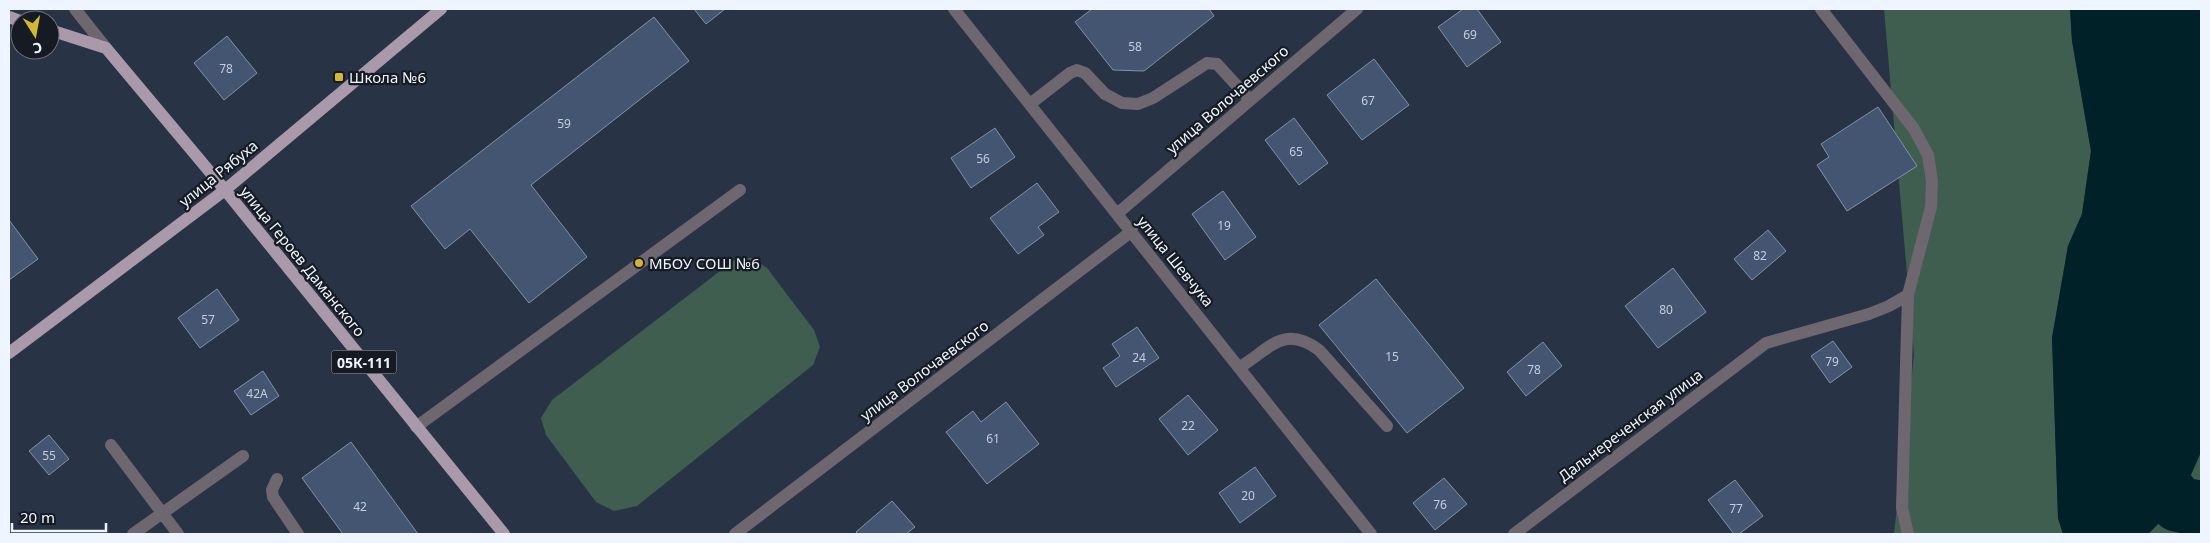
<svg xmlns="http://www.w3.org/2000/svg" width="2210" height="543" viewBox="0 0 2210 543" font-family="'Noto Sans',sans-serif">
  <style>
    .green { fill: #3f5e4f }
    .water { fill: #002128 }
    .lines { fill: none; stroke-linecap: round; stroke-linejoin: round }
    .river { stroke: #002128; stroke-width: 56 }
    .building { fill: #435571; stroke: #8391a7 }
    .minor { stroke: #6f676f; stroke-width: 12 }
    .major { stroke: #a999aa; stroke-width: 12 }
    .poi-dot { fill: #d4b635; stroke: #161b23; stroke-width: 2 }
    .labels { text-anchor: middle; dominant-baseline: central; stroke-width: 4.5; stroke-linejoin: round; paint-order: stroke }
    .number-label { font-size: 12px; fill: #c4cddc }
    .shield { fill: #161b23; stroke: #aeb4bd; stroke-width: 1 }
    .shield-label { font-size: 14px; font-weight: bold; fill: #eff5ff }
    .poi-label { font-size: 15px; fill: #eff5ff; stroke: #161b23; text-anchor: start }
    .street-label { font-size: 15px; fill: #eff5ff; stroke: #161b23 }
  </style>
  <rect width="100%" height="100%" fill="#283446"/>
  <path class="green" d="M1884 9H2070L2072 41 2091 151 2082 214 2068 246 2052 338 2058 518 2063 534H1894L1914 355Z
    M737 258H753L767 268 814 330 820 347 813 365 637 506 614 511 596 502 546 435 541 418 552 400Z
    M2201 452V534H2148L2178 504Z"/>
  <path class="water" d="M2070 9H2201V452L2178 504 2148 534H2063L2058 518 2052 338 2068 246 2082 214 2091 151 2072 41Z"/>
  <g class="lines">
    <path class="river" d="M2154 435 2152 471 2178 504 2201 509"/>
  </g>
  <path class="building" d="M694 9H725L706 24Z
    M1092 9H1209L1214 16 1144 71 1113 70 1075 22Z
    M1463 9H1477L1501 42 1467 67 1438 27Z
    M654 17 689 61 531 185 587 257 529 303 470 229 445 249 411 206Z
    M227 36 257 73 224 100 194 63Z
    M1374 59 1409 105 1362 140 1327 95Z
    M1878 107 1917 166 1847 211 1817 165 1829 157 1821 144Z
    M1294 118 1328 163 1299 185 1265 140Z
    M995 128 1015 157 971 188 951 158Z
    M1037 183 1059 212 1038 227 1044 235 1018 254 990 218Z
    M1223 191 1256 237 1225 260 1192 214Z
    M9 220 38 259 9 280Z
    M1768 230 1786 251 1752 280 1734 259Z
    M1673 268 1706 312 1658 348 1625 306Z
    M1376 279 1464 388 1407 433 1319 325Z
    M217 289 239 320 200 348 178 318Z
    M1137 327 1159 358 1116 387 1103 368 1120 356 1112 344Z
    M1833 341 1852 367 1830 383 1811 356Z
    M1543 342 1562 366 1526 396 1507 372Z
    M263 371 279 396 251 415 234 391Z
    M1188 395 1218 430 1188 455 1159 419Z
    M1006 402 1039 444 987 484 946 432 973 411 981 422Z
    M49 435 69 459 49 475 29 451Z
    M351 442 418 534H343L302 478Z
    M1255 467 1276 496 1240 523 1219 493Z
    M1444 478 1467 504 1435 530 1413 503Z
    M1735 480 1763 516 1739 534H1734L1708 500Z
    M892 501 915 527 906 534H858L856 532Z"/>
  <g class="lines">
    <path class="minor" d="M75 9 106 48
      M954 9 1371 534
      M1030 104 1070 73 1077 70 1085 73 1105 94 1122 103 1138 104 1153 98 1207 63 1217 64 1250 100
      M1118 213 1357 9
      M1908 295 1902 508 1908 534
      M1240 367C1270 349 1283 324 1319 350L1387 426
      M416 427 740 190
      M111 445 178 534
      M277 479 272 490 273 497 298 534
      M133 534 243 456
      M735 534 1132 231
      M1514 534 1766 343 1869 314 1889 306 1908 295 1931 207 1932 181 1928 155 1914 129 1821 9"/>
    <path class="major" d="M9 17 20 21
      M50 30 106 48 225 190 504 534
      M9 353 225 190 441 9"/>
  </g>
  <g class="poi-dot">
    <rect x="334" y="72" width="10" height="10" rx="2.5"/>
    <circle cx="639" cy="263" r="5"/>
  </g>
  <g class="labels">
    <g class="number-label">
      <text x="1470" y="34">69</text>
      <text x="1135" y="46">58</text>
      <text x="226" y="68">78</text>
      <text x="1368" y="100">67</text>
      <text x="564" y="123">59</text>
      <text x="1296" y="151">65</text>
      <text x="983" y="158">56</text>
      <text x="1224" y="225">19</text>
      <text x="1760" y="255">82</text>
      <text x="1666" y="309">80</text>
      <text x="208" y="319">57</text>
      <text x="1392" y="356">15</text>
      <text x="1139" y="357">24</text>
      <text x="1832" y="361">79</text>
      <text x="1534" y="369">78</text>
      <text x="257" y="393">42А</text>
      <text x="1188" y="425">22</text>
      <text x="993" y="438">61</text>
      <text x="49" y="455">55</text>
      <text x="1248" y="495">20</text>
      <text x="1440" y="504">76</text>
      <text x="360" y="506">42</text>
      <text x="1736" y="508">77</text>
    </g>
    <rect class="shield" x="331.5" y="350.5" width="65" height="23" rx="4"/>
    <g class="shield-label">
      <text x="364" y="362">05К-111</text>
    </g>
    <g class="poi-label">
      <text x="349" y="77">Школа №6</text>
      <text x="649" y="263">МБОУ СОШ №6</text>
    </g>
    <g class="street-label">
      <text transform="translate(1227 99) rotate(-41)">улица Волочаевского</text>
      <text transform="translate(218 173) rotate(-39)">улица Рябуха</text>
      <text transform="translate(303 261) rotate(51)">улица Героев Даманского</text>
      <text transform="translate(1176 261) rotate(51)">улица Шевчука</text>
      <text transform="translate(924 370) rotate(-37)">улица Волочаевского</text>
      <text transform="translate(1630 425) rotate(-37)">Дальнереченская улица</text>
    </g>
  </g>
  <rect width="2210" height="543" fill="none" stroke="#eff5ff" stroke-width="20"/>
  <g transform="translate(35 35) rotate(169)"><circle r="24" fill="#161b23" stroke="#6d727b"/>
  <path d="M0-4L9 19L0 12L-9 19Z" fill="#d4b635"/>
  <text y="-8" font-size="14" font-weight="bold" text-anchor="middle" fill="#eff5ff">С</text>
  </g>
  <path d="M12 523v8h94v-8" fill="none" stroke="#eff5ff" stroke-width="2.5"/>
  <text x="20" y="523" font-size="15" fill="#eff5ff" stroke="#161b23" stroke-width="4" paint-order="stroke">20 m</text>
</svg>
